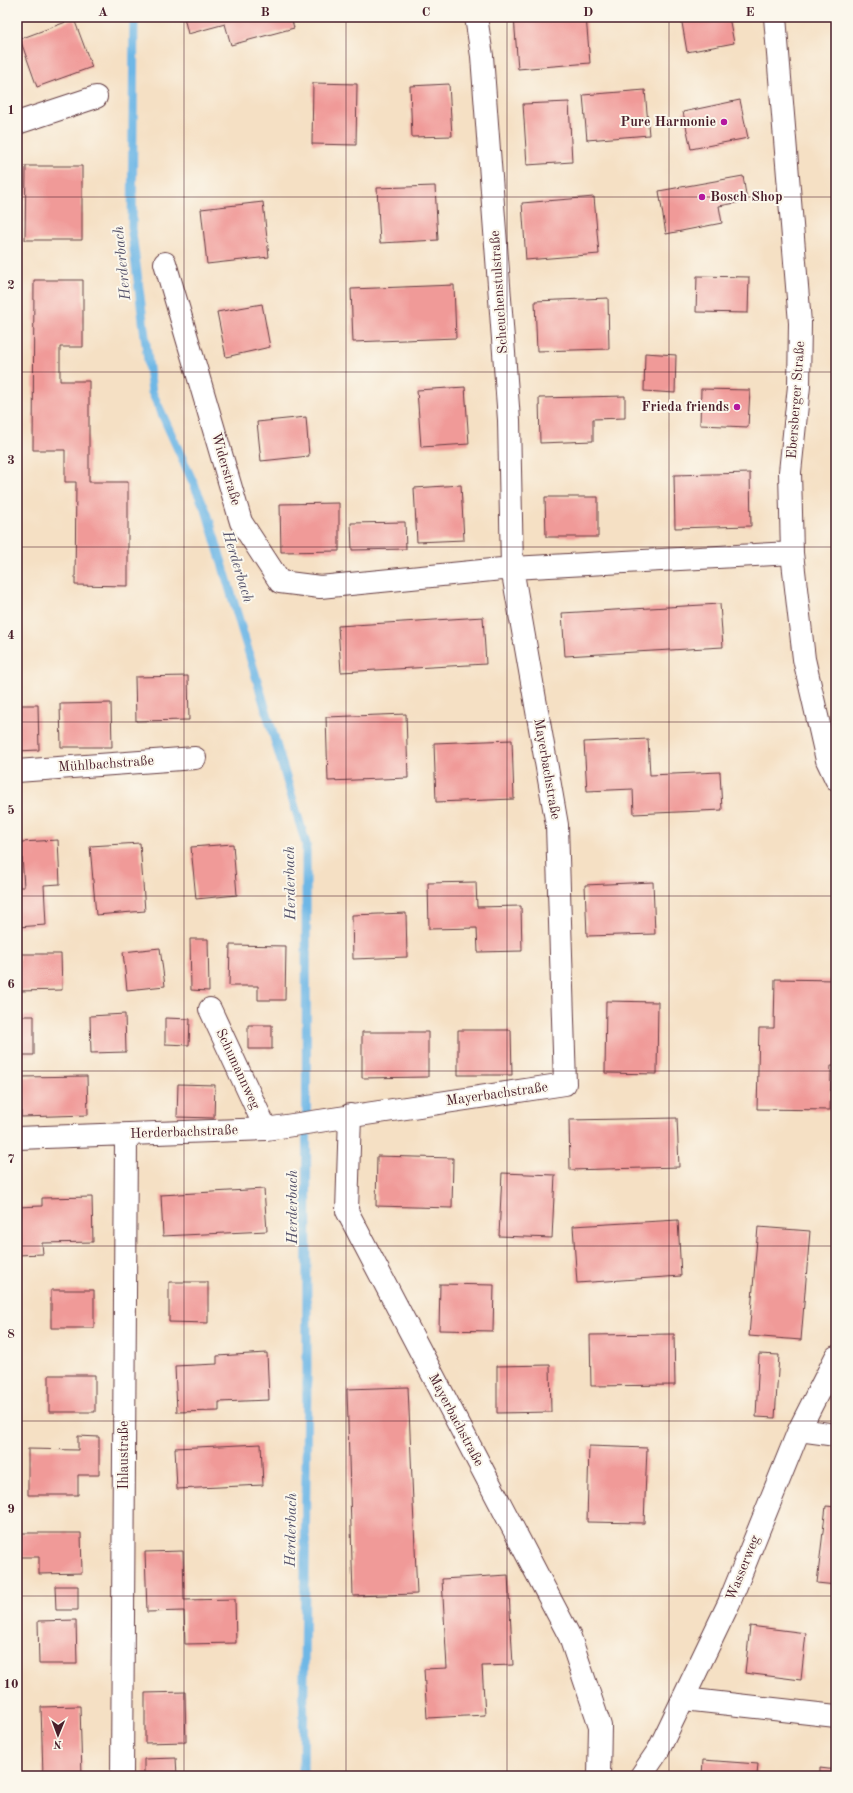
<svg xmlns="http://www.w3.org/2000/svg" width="853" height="1793" viewBox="0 0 853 1793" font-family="'Old Standard TT',serif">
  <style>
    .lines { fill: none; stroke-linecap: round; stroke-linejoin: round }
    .stream { stroke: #6eb7e6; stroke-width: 9 }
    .building { fill: #f09a98 }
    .minor-casing { stroke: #643c42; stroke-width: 24 }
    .minor { stroke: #fff; stroke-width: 22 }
    .grid { fill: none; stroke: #4a1f2b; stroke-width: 1; stroke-opacity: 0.55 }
    .poi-dot { fill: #b5179e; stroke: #fbf7ec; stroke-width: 1.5 }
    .labels { text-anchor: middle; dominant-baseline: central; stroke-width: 4; stroke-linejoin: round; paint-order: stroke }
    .poi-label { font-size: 14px; font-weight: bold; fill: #4a1f2b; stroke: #fbf7ec; text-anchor: end }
    .street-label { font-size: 14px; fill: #4a1f2b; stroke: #fbf7ec }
    .water-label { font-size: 15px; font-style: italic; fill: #57546c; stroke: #fbf7ec }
    .neatline { fill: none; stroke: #4a1f2b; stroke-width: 1.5 }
    .grid-label { font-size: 13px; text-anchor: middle; font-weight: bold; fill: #4a1f2b }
  </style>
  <rect width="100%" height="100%" fill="#fbf7ec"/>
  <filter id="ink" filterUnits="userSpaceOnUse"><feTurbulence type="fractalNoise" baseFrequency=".025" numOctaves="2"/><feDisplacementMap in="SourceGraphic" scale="8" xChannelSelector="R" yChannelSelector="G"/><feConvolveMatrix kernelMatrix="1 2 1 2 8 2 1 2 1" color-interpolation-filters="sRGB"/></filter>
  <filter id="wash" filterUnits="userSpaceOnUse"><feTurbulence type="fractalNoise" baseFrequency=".012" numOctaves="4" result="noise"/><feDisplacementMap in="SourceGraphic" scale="16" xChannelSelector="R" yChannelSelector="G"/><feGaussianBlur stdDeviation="0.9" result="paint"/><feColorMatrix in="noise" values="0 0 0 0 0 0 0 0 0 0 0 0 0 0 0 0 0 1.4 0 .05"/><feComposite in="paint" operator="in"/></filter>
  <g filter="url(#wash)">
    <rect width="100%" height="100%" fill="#f5e0c4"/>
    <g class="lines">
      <path class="stream" d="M134 17 132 233 152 392 207 513 306 844 307 1373 303 1776"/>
    </g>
    <g id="blocks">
      <path class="building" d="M184 17H291L294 28 231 45 225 24 188 34Z
        M514 17H586L590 63 518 69Z
        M681 17H729L734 43 687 52Z
        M74 19 92 67 37 87 20 39Z
        M313 83 357 84 356 145 312 144Z
        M449 84 452 136 412 137 410 86Z
        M645 90 649 135 587 140 583 95Z
        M740 100 748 138 691 149 683 112Z
        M569 102 572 162 527 165 523 104Z
        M26 166H82V240H25Z
        M743 176 747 201 719 206 722 223 666 234 659 191Z
        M435 186 438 240 380 243 377 188Z
        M594 197 599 254 526 260 522 203Z
        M263 202 269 257 207 264 201 209Z
        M697 276 749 277 748 313 696 312Z
        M34 280H83V347H60V381H89V482H128V586L75 585 76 482H65V450H33Z
        M454 285 456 338 353 342 351 289Z
        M608 298 609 349 537 351 535 301Z
        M262 304 270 347 226 357 217 312Z
        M645 353 676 355 675 393 644 391Z
        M465 387 469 444 421 447 417 390Z
        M701 389 750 390 748 427 700 425Z
        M625 396V418L593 419V441L540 443 539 398Z
        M306 417 309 456 261 461 257 422Z
        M750 473 751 526 675 528 674 475Z
        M461 485 464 540 417 542 414 488Z
        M545 497H598V537H546Z
        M339 503V551L281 552 280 504Z
        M405 522 406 549 352 550 351 523Z
        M720 604 723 647 565 656 562 613Z
        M483 617 486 664 341 672 338 626Z
        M188 676 189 720 136 721 135 677Z
        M111 703 112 747H61L60 704Z
        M17 705H38L39 750 17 751Z
        M406 714 408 778 328 781 326 717Z
        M648 739 650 775 720 772 722 810 634 814 633 789 587 791 584 742Z
        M512 740 514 799 436 802 434 743Z
        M17 814H19L20 837H17Z
        M58 840 60 884 44 885 46 925 17 927V887H24L21 842Z
        M140 843 145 911 96 915 90 846Z
        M233 844 237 895 196 899 191 847Z
        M476 882 477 907 521 906 522 951 478 952 477 928 429 929 428 883Z
        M653 882 655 934 587 936 585 885Z
        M406 913 407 957 353 959 352 915Z
        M190 939H208L209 991 191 990Z
        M230 945 286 946 285 1000H258V986H229Z
        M160 948 165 986 127 990 123 952Z
        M19 954H61L62 990 19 991Z
        M775 979 836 980V1066H831L830 1110 757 1109 759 1028H774Z
        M606 1001 658 1002 657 1074 605 1073Z
        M125 1014 126 1052 91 1053 90 1016Z
        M17 1016H34V1055H17Z
        M165 1018 190 1019 189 1045 165 1044Z
        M248 1025H272V1049H248Z
        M458 1030H511L512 1075H458Z
        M362 1032H428V1077L362 1078Z
        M87 1076 88 1115 21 1117V1077Z
        M178 1084 215 1085 214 1118 177 1117Z
        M677 1118 679 1167 570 1170 569 1120Z
        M377 1156 453 1158 452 1208 376 1206Z
        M502 1173 555 1175 552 1238 499 1236Z
        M264 1189 267 1231 163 1236 161 1195Z
        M92 1197 93 1242 42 1243 43 1254 17 1255V1207L42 1206V1198Z
        M678 1220 681 1276 577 1283 573 1226Z
        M758 1227 810 1231 801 1340 749 1336Z
        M169 1282H208V1323L169 1322Z
        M440 1284 494 1285 493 1331 439 1330Z
        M51 1290H94V1328H51Z
        M674 1334 675 1385 591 1386 590 1335Z
        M267 1353 269 1400 219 1402V1411L177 1412 175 1366 217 1364V1356Z
        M759 1354 779 1355 775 1418 756 1417Z
        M550 1365 551 1412 497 1413V1366Z
        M49 1375H95V1412H49Z
        M408 1387 417 1594 353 1596 347 1389Z
        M78 1436 99 1437V1475H78V1495H28V1449L78 1450Z
        M261 1444 263 1485 177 1489 175 1448Z
        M589 1446 647 1448 644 1523 587 1522Z
        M826 1506 836 1507V1585L817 1583Z
        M17 1533H81L82 1573 39 1574V1557H17Z
        M183 1551 184 1600 235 1599 236 1643 185 1644 184 1611 147 1612 145 1552Z
        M508 1575 513 1665 482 1666 485 1715 427 1718 424 1669 447 1668 442 1579Z
        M55 1586H78V1610H56Z
        M76 1620 77 1664H39L38 1621Z
        M750 1626 806 1633 801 1680 745 1673Z
        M185 1692 186 1742 145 1743V1693Z
        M80 1706 82 1776H43L41 1707Z
        M176 1758 177 1776H144V1759Z
        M703 1760 758 1764 757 1776H702Z
        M820 1768 836 1770V1776H820Z"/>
    </g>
  </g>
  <g filter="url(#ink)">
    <use href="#blocks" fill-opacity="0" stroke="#643c42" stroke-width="1"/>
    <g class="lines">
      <g class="minor-casing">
        <path id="minor" d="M775 17 800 323 799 386 790 472 792 553 804 659 827 760 836 779
          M17 123 96 97
          M165 263 241 522 280 582 320 587 512 568 792 553
          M17 771 195 758
          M210 1009 266 1129
          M350 1115 347 1211 570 1637 600 1726 599 1776
          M17 1138 266 1129 565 1084 557 825 512 568 509 420 482 56 476 17
          M799 1430 836 1435
          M684 1699 836 1716
          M122 1776 126 1135
          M641 1776 658 1751 729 1603 799 1430 836 1357"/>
      </g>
      <use href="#minor" class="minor"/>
    </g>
  </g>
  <path class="grid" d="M184 17V1776M346 17V1776M507 17V1776M669 17V1776M17 197H836M17 372H836M17 547H836M17 722H836M17 896H836M17 1071H836M17 1246H836M17 1421H836M17 1596H836"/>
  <g class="poi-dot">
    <circle cx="724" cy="122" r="4"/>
    <circle cx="702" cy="197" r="4"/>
    <circle cx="737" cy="407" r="4"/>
  </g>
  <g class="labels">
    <g class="poi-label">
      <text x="716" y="122">Pure Harmonie</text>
      <text x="710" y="197" text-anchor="start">Bosch Shop</text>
      <text x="729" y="407">Frieda friends</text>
    </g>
    <g class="street-label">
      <text transform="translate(499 292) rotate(-94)">Scheuchenstulstraße</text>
      <text transform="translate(796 400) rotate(-86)">Ebersberger Straße</text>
      <text transform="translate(226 469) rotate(74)">Widerstraße</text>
      <text transform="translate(106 764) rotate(-4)">Mühlbachstraße</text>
      <text transform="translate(547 769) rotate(80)">Mayerbachstraße</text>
      <text transform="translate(238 1069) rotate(65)">Schumannweg</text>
      <text transform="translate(497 1094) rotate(-8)">Mayerbachstraße</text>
      <text transform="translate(184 1132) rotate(-2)">Herderbachstraße</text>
      <text transform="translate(456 1420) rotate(62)">Mayerbachstraße</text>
      <text transform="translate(124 1455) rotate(-90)">Ihlaustraße</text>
      <text transform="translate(743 1568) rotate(-68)">Wasserweg</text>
    </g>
    <g class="water-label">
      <text transform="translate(123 263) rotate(-96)">Herderbach</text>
      <text transform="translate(237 567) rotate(73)">Herderbach</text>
      <text transform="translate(291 883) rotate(-91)">Herderbach</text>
      <text transform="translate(293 1207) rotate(-90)">Herderbach</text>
      <text transform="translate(292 1530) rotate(-89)">Herderbach</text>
    </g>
  </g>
  <rect width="853" height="1793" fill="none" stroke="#fbf7ec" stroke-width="44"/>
  <g transform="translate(58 1735) rotate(181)" stroke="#fbf7ec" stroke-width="3" paint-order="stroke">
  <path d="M0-3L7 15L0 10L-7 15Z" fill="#4a1f2b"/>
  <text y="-6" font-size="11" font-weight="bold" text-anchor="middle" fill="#4a1f2b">N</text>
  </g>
  <rect x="22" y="22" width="809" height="1749" class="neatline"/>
  <g class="grid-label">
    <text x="103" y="16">A</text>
    <text x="265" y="16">B</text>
    <text x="426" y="16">C</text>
    <text x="588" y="16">D</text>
    <text x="750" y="16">E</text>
    <text x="11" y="114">1</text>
    <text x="11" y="289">2</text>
    <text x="11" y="464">3</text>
    <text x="11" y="639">4</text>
    <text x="11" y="814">5</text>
    <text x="11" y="988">6</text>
    <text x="11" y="1163">7</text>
    <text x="11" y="1338">8</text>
    <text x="11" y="1513">9</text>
    <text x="11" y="1688">10</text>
  </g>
</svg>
